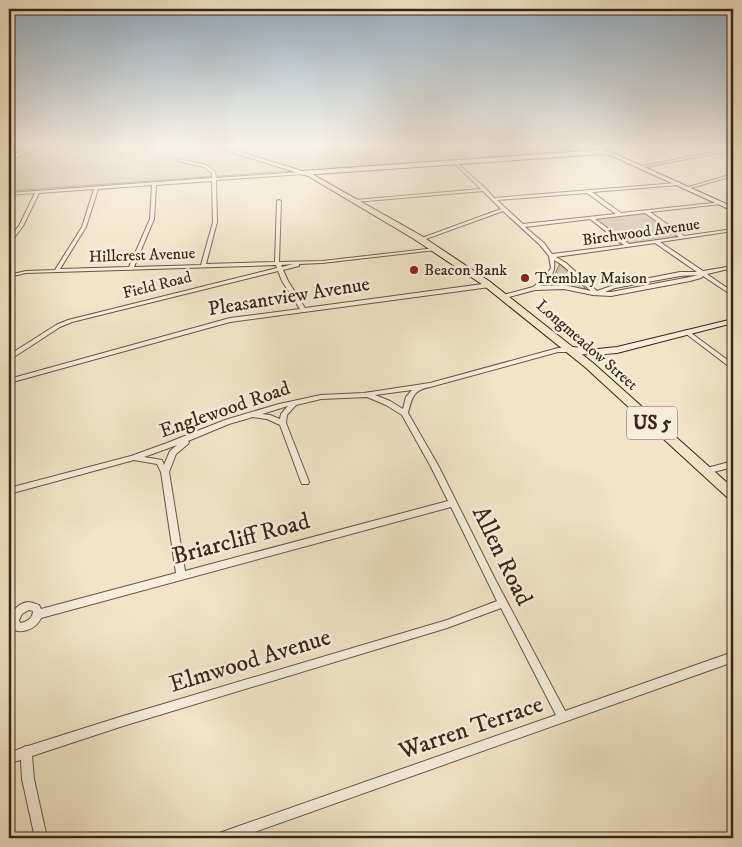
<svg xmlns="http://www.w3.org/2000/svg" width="742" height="847" viewBox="0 0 742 847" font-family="'IM FELL DW Pica',serif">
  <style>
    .green { fill: #d2c3a9; stroke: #877460 }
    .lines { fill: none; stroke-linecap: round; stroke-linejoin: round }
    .street-casing { stroke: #695443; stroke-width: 2 }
    .secondary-casing { stroke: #3c2417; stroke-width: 2 }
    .primary-casing { stroke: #3c2417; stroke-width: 2 }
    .highway-casing { stroke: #3c2417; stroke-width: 2 }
    .street { fill: #f6eddb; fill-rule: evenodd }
    .secondary { fill: #f6eddb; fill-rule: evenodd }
    .primary { fill: #f1e4c7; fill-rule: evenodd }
    .highway { fill: #f1e4c7; fill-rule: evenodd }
    .poi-dot { fill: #8f2418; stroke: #f6eddb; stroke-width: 2 }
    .labels { text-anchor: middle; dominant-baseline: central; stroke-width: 5; stroke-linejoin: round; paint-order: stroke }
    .far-street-label { font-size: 16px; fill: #3c2417; stroke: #f6eddb }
    .far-poi-label { font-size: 16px; fill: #3c2417; stroke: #f6eddb; text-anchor: start }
    .shield { fill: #f6eddb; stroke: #746052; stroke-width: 1 }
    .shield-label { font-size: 19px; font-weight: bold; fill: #3c2417 }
    .street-label { font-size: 20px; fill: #3c2417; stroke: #f6eddb }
    .near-street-label { font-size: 24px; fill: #3c2417; stroke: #f6eddb }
  </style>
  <rect width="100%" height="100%" fill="#f1e4c7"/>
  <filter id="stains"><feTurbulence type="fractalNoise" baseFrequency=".004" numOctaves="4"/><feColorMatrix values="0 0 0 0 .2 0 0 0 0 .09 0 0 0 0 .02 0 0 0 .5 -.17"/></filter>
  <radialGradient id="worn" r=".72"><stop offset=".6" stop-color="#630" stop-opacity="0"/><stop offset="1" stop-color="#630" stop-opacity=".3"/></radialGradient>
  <path class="green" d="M43 147H593L589 150 9 191V163Z
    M644 212 680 236 648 244 622 246 592 221 614 213Z
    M560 263 586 289 546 284 555 274Z"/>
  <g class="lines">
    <g class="street-casing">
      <path id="street" d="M233 147H237L227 150 225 149Z
        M528 147H530L537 157H535Z
        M595 147H599L608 153 605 154Z
        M733 148V150L640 168 638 167Z
        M179 159 206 165 215 172 216 178 303 172 305 173 303 174 216 180 217 222 206 264 275 262 277 201 279 200 281 201 279 262 322 261 436 248 438 249 436 250 322 263 299 264V266L283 270 288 281 305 308 490 283 493 285 490 287 230 322 9 383V379L230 318 300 309 282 281 278 271 72 322 60 327 11 359 9 360V355L56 325 68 320 277 268 276 265 26 273 9 277V275L26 271 55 270 82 227 94 189 39 193 23 226 11 242H9V238L19 226 35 193 9 195V193L212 178V173L204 167 179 161ZM212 181 213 222 201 265 134 267 154 219 156 185ZM152 185 150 219 129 267 60 269 86 227 98 189ZM293 264 282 267 281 265Z
        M455 161 486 189 494 198 677 183H678V185L592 192 621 213 722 202V204H721L650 212 684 236 733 229V231L660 242 703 271 733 266V268L707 274 733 292V296L703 276 701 278 690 281 611 296 593 295 564 289 535 290 505 298 503 297V295L533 287 546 276 551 268 549 256 540 245 503 211 423 240 419 239 501 209 483 191 355 202 353 201 355 200 481 189 454 163 453 162ZM587 193 616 214 523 224 497 200ZM645 213 679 237 629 244 595 219ZM590 219 624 245 552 254 544 243 525 227ZM655 243 697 272H680L614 285 597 291 566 263 556 257ZM554 260 562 265 591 291 564 285 540 286C550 278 556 273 554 260ZM698 275 690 277 611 292H605L615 288 680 276Z
        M733 174V176L687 189 685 188Z
        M687 330 733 364V369L731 368 685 333V331Z
        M558 348H571L574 350 571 352H558L430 387C413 390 412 398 408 413L439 467 496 581 565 711 733 652V662L238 838H216L218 834 222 832 556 715 501 608 447 628 123 726 32 756 34 779 47 838H35L22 779 21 760 9 763V753L22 748 26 746H28L123 716 447 620 497 601 451 507 41 618C38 624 34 628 27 630 3 638 6 605 28 602 31 602 36 604 39 605L41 609 176 573 161 472 157 464 134 460 9 494V488L131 456 167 443 225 420 279 404 321 395 364 393 430 383ZM412 390 406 397 403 409 390 401 375 395ZM367 397 386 405 402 415 431 467 448 501 185 571 169 472 176 454 188 444 189 442 188 441 229 424 253 417 267 419 280 425 301 482 302 484H308L309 482 286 423 287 415 296 405 321 399ZM288 406 281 414 280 419 270 415 262 414ZM177 445 170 451 164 465 162 460 144 457ZM29 610 33 611C33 618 27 622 20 623L19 620 22 614Z
        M733 461V467L706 474 703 473 702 471 703 469Z"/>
    </g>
    <g class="secondary-casing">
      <path id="secondary" d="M601 150 613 153 733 207V211L610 155 601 154 303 175 300 173 303 171Z
        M733 319V323L617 353C604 354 577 357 567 350L571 347 598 349 617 347Z"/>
    </g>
    <g class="primary-casing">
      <path id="primary" d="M218 147H224L312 174 420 235 489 281 593 363 733 488V500L729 499 585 367 483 285 414 239 308 176 218 148Z"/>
    </g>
    <g class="highway-casing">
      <path id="highway" d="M31 147H38L9 161V157Z"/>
    </g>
    <use href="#street" class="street"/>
    <use href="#secondary" class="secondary"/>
    <use href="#primary" class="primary"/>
    <use href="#highway" class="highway"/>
  </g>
  <linearGradient id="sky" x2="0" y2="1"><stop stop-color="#93adc3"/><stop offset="0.55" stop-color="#f9f3e6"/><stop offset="1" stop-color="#f9f3e6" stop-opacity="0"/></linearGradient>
  <rect width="742" height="265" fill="url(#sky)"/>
  <g class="poi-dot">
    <circle cx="414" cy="270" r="5"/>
    <circle cx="525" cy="278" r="5"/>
  </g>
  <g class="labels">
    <g class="far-street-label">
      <text transform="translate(641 232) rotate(-8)">Birchwood Avenue</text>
      <text transform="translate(142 255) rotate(-2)">Hillcrest Avenue</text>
      <text transform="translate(157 285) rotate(-14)">Field Road</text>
      <text transform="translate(587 345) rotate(41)">Longmeadow Street</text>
    </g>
    <g class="far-poi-label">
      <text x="424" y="270">Beacon Bank</text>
      <text x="535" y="278">Tremblay Maison</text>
    </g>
    <rect class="shield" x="627" y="406.5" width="50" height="33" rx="4"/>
    <g class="shield-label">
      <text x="652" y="423">US 5</text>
    </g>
    <g class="street-label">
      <text transform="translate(289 297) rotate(-9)">Pleasantview Avenue</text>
      <text transform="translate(225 410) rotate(-19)">Englewood Road</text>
    </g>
    <g class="near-street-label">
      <text transform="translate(241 539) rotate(-15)">Briarcliff Road</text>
      <text transform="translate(502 556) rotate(64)">Allen Road</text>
      <text transform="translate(250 661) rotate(-17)">Elmwood Avenue</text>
      <text transform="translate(471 728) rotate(-19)">Warren Terrace</text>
    </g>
  </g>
  <rect width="742" height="847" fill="none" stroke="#f1e4c7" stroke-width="30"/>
  <rect x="10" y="10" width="722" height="827" fill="none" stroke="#3c2417" stroke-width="2.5"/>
  <rect x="15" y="15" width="712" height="817" fill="none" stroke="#3c2417"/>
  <rect width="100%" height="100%" filter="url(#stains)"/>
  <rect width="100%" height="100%" fill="url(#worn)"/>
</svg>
